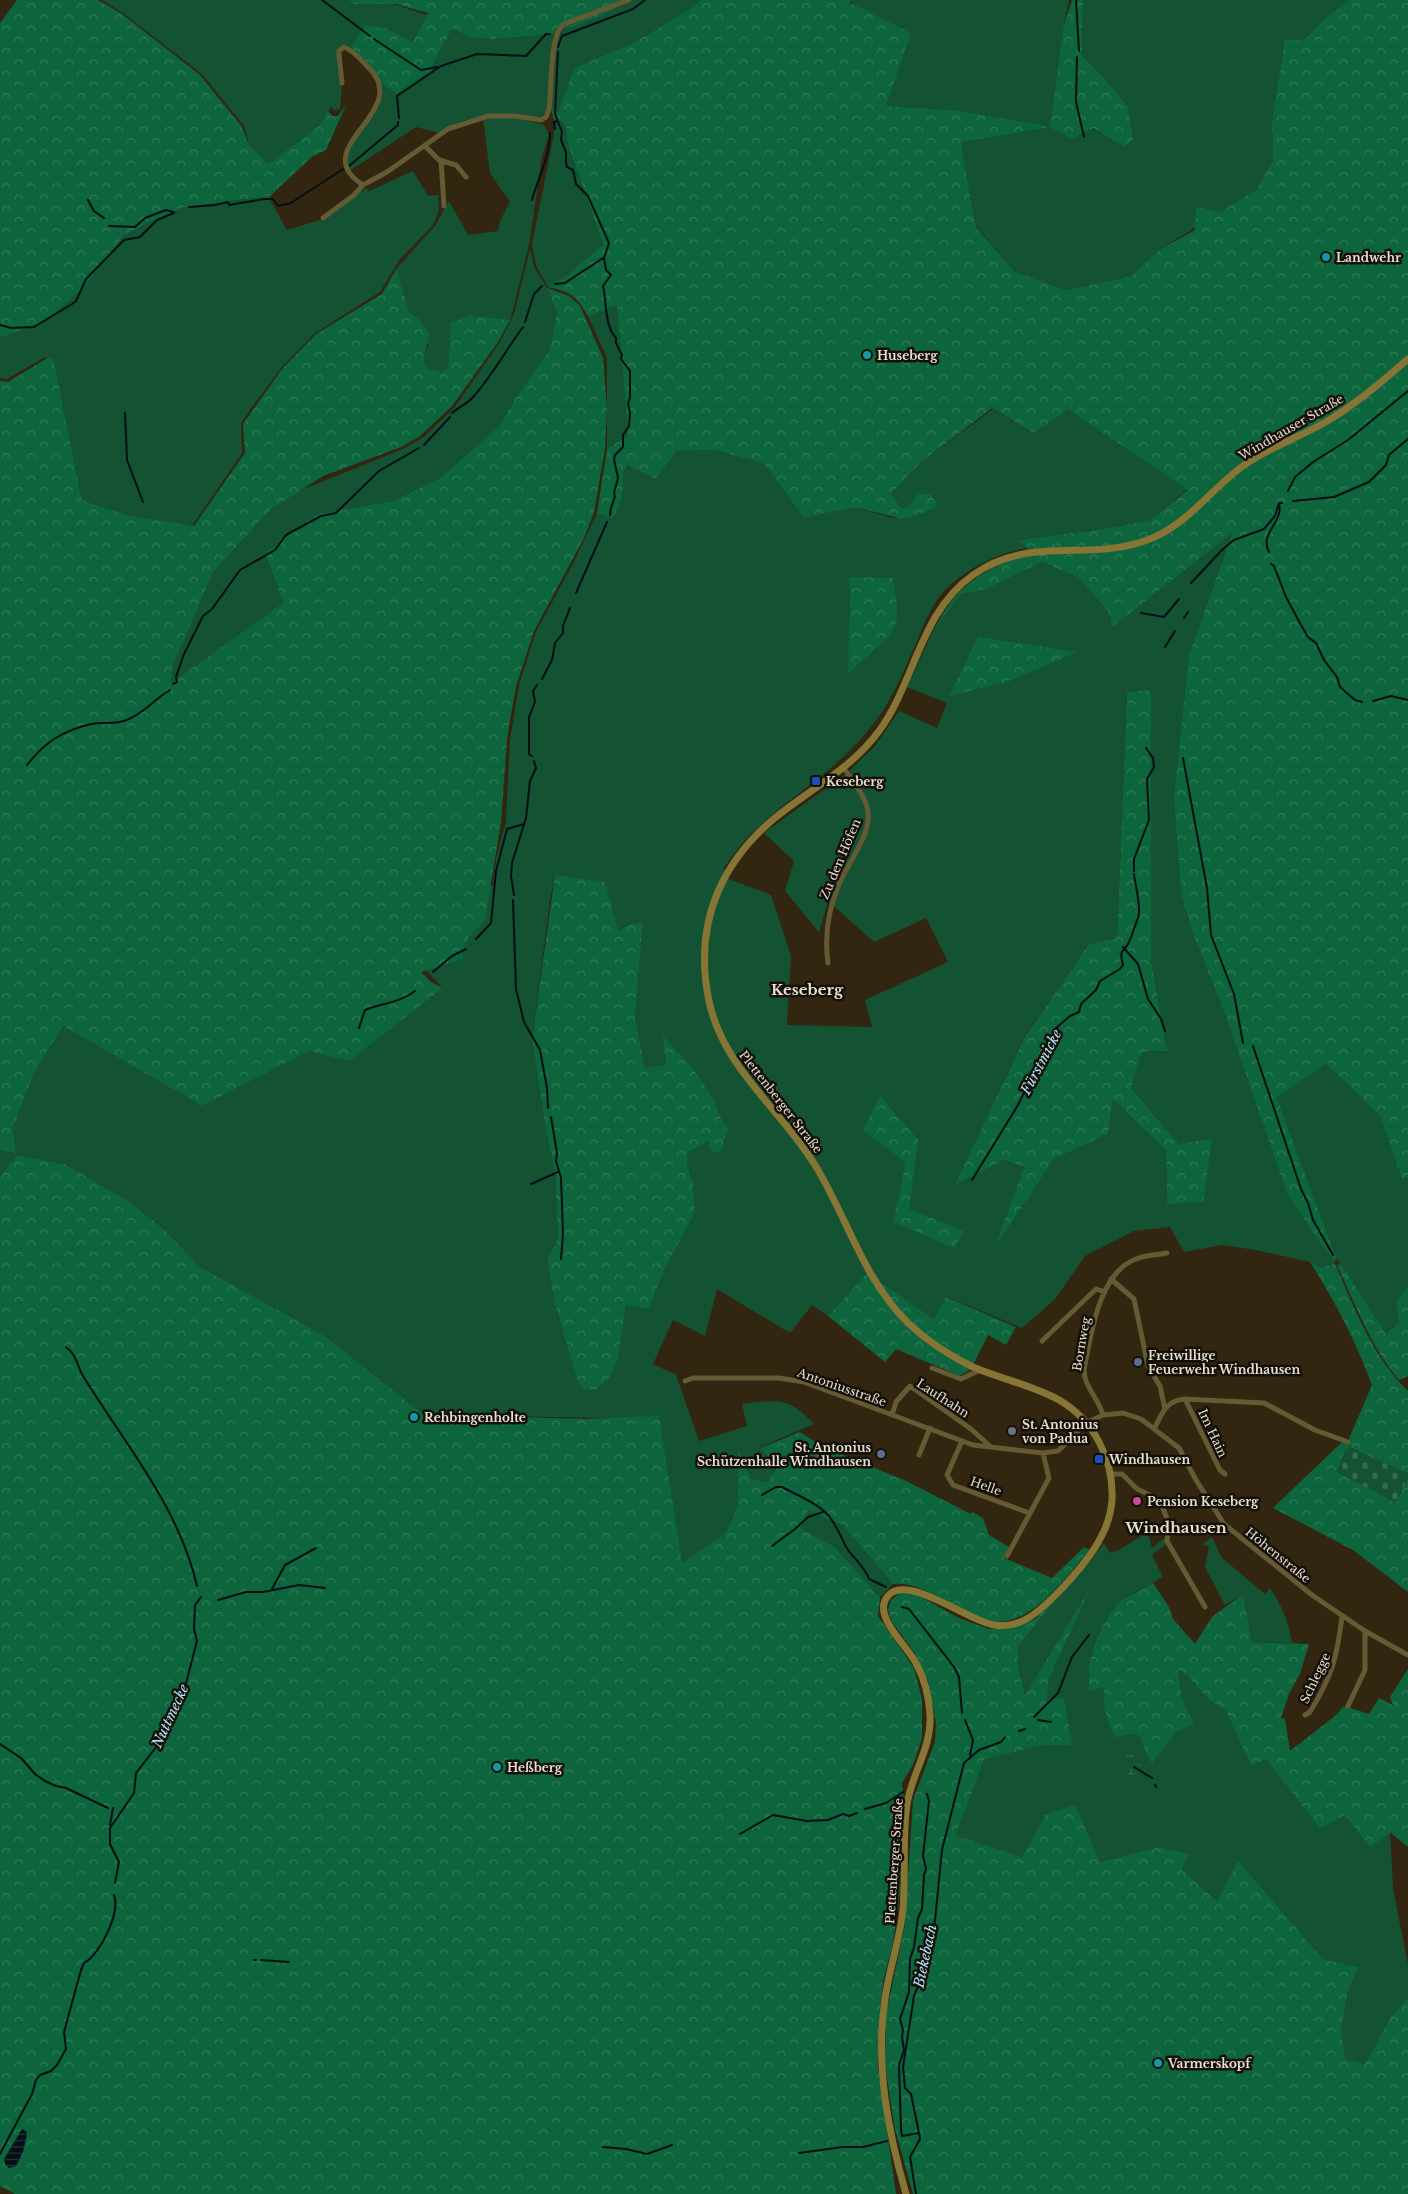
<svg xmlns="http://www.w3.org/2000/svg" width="1408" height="2194" viewBox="0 0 1408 2194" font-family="'Libre Baskerville',serif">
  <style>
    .grass { fill: #135334; fill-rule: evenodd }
    .forest { fill: url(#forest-crowns) }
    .wetland { fill: url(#wetland-marsh) }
    .cemetery { fill: url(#cemetery-stones) }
    .water { fill: url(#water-rules) }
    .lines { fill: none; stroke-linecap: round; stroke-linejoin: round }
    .stream { stroke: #021016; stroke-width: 2 }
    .minor { stroke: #645a34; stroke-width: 5 }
    .secondary { stroke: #867535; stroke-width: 7 }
    .culture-dot { fill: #0f9aa8; stroke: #151007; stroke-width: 2 }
    .transit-dot { fill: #1a4fb4; stroke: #151007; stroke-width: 2 }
    .service-dot { fill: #5c6f8a; stroke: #151007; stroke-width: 2 }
    .worship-dot { fill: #6b7280; stroke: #151007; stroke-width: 2 }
    .hotel-dot { fill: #d1479c; stroke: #151007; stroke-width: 2 }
    .labels { text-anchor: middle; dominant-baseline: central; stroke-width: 5; stroke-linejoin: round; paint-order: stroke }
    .poi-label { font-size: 12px; font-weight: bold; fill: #e7dfd2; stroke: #151007; text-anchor: start }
    .street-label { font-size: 12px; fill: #e7dfd2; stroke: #151007 }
    .water-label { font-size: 14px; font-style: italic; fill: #b2e7fe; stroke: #151007 }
    .quarter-label { font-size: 15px; font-weight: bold; fill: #e7dfd2; stroke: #151007 }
  </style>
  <defs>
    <pattern id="forest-crowns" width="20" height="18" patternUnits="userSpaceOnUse" patternTransform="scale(1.25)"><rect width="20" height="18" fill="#0d653d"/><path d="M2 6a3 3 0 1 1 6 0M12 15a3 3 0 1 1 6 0" fill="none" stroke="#307b58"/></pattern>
    <pattern id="wetland-marsh" width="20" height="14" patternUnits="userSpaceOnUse" patternTransform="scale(1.25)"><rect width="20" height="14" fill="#135334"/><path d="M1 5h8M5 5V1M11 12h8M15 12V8" fill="none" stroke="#356b50"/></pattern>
    <pattern id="cemetery-stones" width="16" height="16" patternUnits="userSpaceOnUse" patternTransform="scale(1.25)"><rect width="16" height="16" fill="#135334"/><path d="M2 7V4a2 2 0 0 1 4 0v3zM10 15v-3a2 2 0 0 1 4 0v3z" fill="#356b50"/></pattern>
    <pattern id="water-rules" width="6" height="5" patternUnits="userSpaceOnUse" patternTransform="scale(1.25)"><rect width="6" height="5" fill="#021016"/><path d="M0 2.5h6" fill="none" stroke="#273237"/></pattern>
  </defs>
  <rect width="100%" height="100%" fill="#322611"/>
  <path class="grass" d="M102 0H348L354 4H393L427 15 413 42 388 29 351 48 343 44 338 50 342 83 340 109 334 110 331 107 320 125 268 164 249 144 244 126 202 74 123 13Z
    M633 0H701L693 7 635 42 574 68 558 112 551 109 556 43 563 28 626 4Z
    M851 0H1069L1064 25 1072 139 1092 128 1124 147 1127 105 1105 79 1082 56 1083 0H1349L1325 18 1302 40 1272 124 1273 160 1257 189 1159 250 1131 276 1067 290 1015 272 976 226 961 141 1048 127 956 110 886 106Z
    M452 29 470 37 493 39 554 34 547 107 543 116 536 117C499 115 473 111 440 133L416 127 351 170 346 159 352 140 375 114 379 99V82L397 94 429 72Z
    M514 117 544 125 549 135 542 156 529 245 512 314 510 320 471 315 448 368 441 372 427 368 424 359 428 345 419 319 409 312 397 268 435 226 449 201 468 235 498 231 500 221 510 202 490 173 483 119Z
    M560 119 567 129V142L603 246 567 275 548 287 536 266 532 244 554 135V120Z
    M413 171 428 196 438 195 439 210 433 225 400 259 380 292 315 333 281 368 250 410 241 423 242 453 192 526 131 516 82 500 54 361 45 357 7 379 0 378V338L48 320 87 284 124 235 180 208 270 196 271 202 287 230 323 219 366 188 369 191Z
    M530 249 534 267 547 288 557 313 549 351 516 397 500 425 440 478 393 501 317 514 265 555 283 603 171 683 173 665 213 573 270 510 299 491 403 449 424 437 455 407 500 342 514 314Z
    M617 304 628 435 607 449V358L588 316Z
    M993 409 1032 433 1069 410 1188 489 1150 520 1109 528 1020 540 1027 548C996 553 959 572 939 597 930 609 923 626 917 641 903 673 890 706 866 733 832 774 784 800 747 838 739 847 731 858 724 868L726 878 771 895 791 956 787 1025 872 1027 865 1000 948 962 926 918 874 942 828 901 819 932 785 891 794 861 764 833 846 774 875 746 899 711 937 728 947 703 907 687 932 633 961 594 987 589 1042 562 1079 578 1109 613 1112 626 1232 532 1189 655 1182 898 1194 937 1227 1019 1256 1101 1322 1246 1335 1261V1264L1322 1267 1310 1262 1256 1250 1222 1245 1184 1252 1170 1227 1134 1231 1085 1256 1055 1299 1022 1328 947 1297 934 1319 867 1273 828 1316 812 1305 790 1333 717 1289 705 1336 673 1320 653 1364 676 1375 699 1441 747 1426 742 1404C778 1400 788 1396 814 1424L760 1447 778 1465 768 1482 751 1479 738 1451V1506L726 1532 682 1563 610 1418 424 1415 325 1336 199 1266 165 1230 127 1200 65 1164 17 1155 0 1176V1150L16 1153 13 1128 34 1073 63 1026 202 1106 309 1051 349 1060 443 988 423 967 462 953 469 937 485 921 490 886H493L496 859 506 822 510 740 519 685 536 632 575 560 597 513 613 519 622 498 624 472 629 465 655 479 677 451 716 450 764 464 804 518 856 507 892 518 915 516 938 507 931 494H918L909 507 902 508 891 494 920 463ZM848 577 890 636 849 673 850 595ZM1151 690V960L1167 1051 1142 1052 1131 1088 1179 1144 1167 1203 1166 1151 1113 1099 1108 1134 1054 1159 996 1245 1024 1167 1004 1160 956 1184 1025 1035 1089 944 1117 938 1127 693ZM555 875 617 931 628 925 643 922 635 1018 645 1068 666 1066 662 1036C689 1063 708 1084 720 1121L709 1141 688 1152 687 1163 693 1183 695 1213 665 1268 649 1309 626 1304 618 1358 576 1377 554 1300 547 1260 558 1238 555 1172 545 1126 532 1040 550 900Z
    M1326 1062 1380 1116 1402 1179 1408 1178V1287L1396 1302 1399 1322 1386 1334 1337 1259 1277 1098Z
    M808 1510 842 1525 893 1584 880 1597 835 1547 801 1528Z
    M1146 1526 1152 1548 1165 1538 1166 1544 1152 1555 1163 1577 1118 1602 1095 1641 1089 1665V1690L1102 1687 1105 1690 1104 1704 1117 1738 1132 1734 1139 1736 1151 1762 1177 1732 1194 1724 1182 1698 1178 1670 1187 1675 1207 1698 1226 1711 1251 1766 1266 1759 1320 1829 1345 1815 1390 1831 1393 1889 1408 1964V1997L1390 2018 1365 2064 1346 2059 1341 2031 1348 1991 1359 1967 1323 1959 1238 1862 1217 1901 1182 1870 1190 1854 1159 1847 1100 1862 1045 1815 1022 1857 956 1835 984 1760 1044 1745 1064 1698 1047 1701 1049 1679 1091 1589 1025 1695 1018 1666V1647L1059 1595 1093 1558 1104 1543 1110 1553 1121 1549 1146 1533 1144 1527Z
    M1212 1537 1221 1557 1265 1594 1270 1588C1282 1606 1289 1622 1292 1643L1252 1642 1243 1594 1225 1605 1205 1567 1209 1547 1203 1544Z"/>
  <path class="forest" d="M17 0H98L122 14 200 75 242 127 248 143 268 164 320 125 328 111 332 116H338L346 105 326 150 313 156 270 196 180 208 124 235 87 284 48 320 0 338V23Z
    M348 0H633L600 16 572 27 563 28 554 34 493 39 470 37 452 29 429 72 397 94 379 82 376 73 351 48 365 25 388 29 413 42 428 13 396 4H354Z
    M701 0H851L850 3 911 33 886 106 956 110 1050 127 1064 25 1072 0H1083L1082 56 1105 79 1127 105 1133 140 1124 147 1093 128 1072 139 1050 127 961 142 976 227 1015 272 1067 290 1131 276 1159 250 1195 230 1196 207 1220 212 1257 189 1273 160 1272 124 1285 40H1303L1325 18 1349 0H1408V1178L1402 1179 1380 1116 1326 1063 1277 1098 1337 1259 1335 1261 1322 1246 1287 1193 1227 1019 1194 937 1182 898 1174 799 1189 655 1232 533 1112 627 1109 613 1079 578 1042 562 987 589 961 594 932 633C938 623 943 612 950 603 970 576 1000 564 1030 551L1019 540 1109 528 1150 520 1188 490 1069 410 1033 433 992 408 920 463 891 494 902 508 909 507 918 494H931L938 507 915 516 902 519 856 507 804 518 764 464 716 450 677 451 655 479 628 465 624 472 622 498 613 519 597 513 607 449 628 435 617 305 588 316C576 295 571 292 548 287L567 275 603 245 567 142V129L560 119 554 120 551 109 558 112 574 68 635 42 693 7Z
    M397 268 409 312 419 319 429 334 424 359 427 368 441 372 448 368 451 323 471 315 510 320 498 342 452 406 420 436 401 447 323 476 270 510 213 573 173 665 171 683 283 603 265 554 317 514 393 501 440 478 500 425 516 397 549 351 557 313 547 288 569 296 580 306 603 358 607 409 605 448 594 512 585 536 534 631 516 686 507 739 501 822 485 921 469 937 462 953 463 959 421 972 431 982 443 988 349 1061 309 1051 202 1106 63 1026 34 1073 13 1128 16 1153 0 1150V381L8 382 49 357 54 361 82 500 131 516 194 526 245 453 243 424 282 369 316 334 382 294Z
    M848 577 893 578 897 605V620L890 636 848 674 850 595Z
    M978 637H979L1077 652 1006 682 949 696Z
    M1151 690V960L1167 1051 1142 1052 1131 1088 1179 1144 1212 1139 1203 1202 1167 1204 1166 1151 1113 1099 1108 1134 1054 1159 995 1247 1024 1167 1004 1160 955 1185 1025 1036 1089 944 1117 938 1127 692Z
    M555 875 605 882 618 931 628 925 643 922 635 1018 645 1068 666 1065 662 1035C681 1055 698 1073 712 1097 718 1108 718 1119 728 1128L720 1153 709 1150V1141L688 1152 687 1163 693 1183 695 1213 665 1268 649 1309 626 1305 618 1358 609 1378 595 1390 583 1389 576 1377 554 1300 547 1260 558 1238 555 1172 545 1126 532 1040Z
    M880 1096 918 1140 909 1209 964 1231 955 1248 893 1222 906 1163 863 1130Z
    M17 1155 65 1164 127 1200 165 1230 199 1266 325 1336 423 1414 583 1419 659 1416 682 1563 726 1532 738 1506V1450L751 1479 768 1482 778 1465 760 1448 800 1432 823 1447 904 1480 971 1514 972 1512 983 1518 989 1535 1009 1547 1004 1558 1052 1578 1084 1547 1090 1550C1065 1578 1027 1634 984 1619 969 1613 954 1604 939 1597 924 1590 910 1582 893 1584L842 1525 808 1510 801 1528 835 1547 880 1597 878 1616 914 1668 922 1699V1738L913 1765 902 1783 904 1800 899 1848 900 1892 893 1943 883 1982 879 2020 878 2068 896 2194H15L0 2186V1176Z
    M1310 1262 1322 1267 1335 1264C1355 1309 1372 1356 1408 1391V1474L1347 1446 1396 1503 1408 1478V1592L1353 1550 1273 1508 1341 1443 1348 1441 1372 1385C1356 1342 1335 1301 1310 1262Z
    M1341 1264 1386 1334 1399 1322 1396 1302 1408 1287V1376L1399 1380C1371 1347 1355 1304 1337 1265Z
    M867 1273 934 1319 946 1297 1016 1327 1006 1345 988 1335 971 1369 960 1376 896 1349 885 1362 828 1316Z
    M1153 1583 1169 1607 1173 1619 1195 1644 1212 1617 1243 1594 1252 1642 1309 1644 1300 1674 1289 1694 1281 1718 1285 1719 1290 1751 1335 1716 1344 1706 1369 1714 1379 1698 1393 1705 1390 1697 1408 1669V1847L1390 1832 1370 1847 1345 1815 1320 1829 1266 1759 1251 1766 1226 1711 1207 1698 1187 1675 1178 1670 1182 1698 1194 1724 1177 1732 1151 1763 1139 1736 1132 1734 1116 1738C1110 1728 1105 1715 1104 1703 1104 1697 1106 1693 1102 1687L1089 1691V1665L1095 1642 1104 1624 1118 1602Z
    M1093 1584 1049 1679 1047 1700 1064 1698 1072 1745H1044L984 1760 956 1835 1022 1857 1045 1815 1075 1805 1100 1862 1159 1847 1190 1854 1182 1870 1217 1901 1238 1861 1323 1959 1359 1967 1348 1991 1341 2031 1346 2059 1365 2064 1390 2018 1408 1997V2194H913L895 2129 885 2065 886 2015 905 1924 913 1800 935 1742 936 1723 928 1681 914 1652 892 1622 888 1610 891 1600 900 1593 917 1595 959 1618 989 1629H1010L1035 1619 1059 1595 1018 1647V1666L1025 1695Z"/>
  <path class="wetland" d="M1126 1750 1139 1761 1140 1766 1135 1767 1140 1772 1141 1778 1132 1779C1126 1772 1120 1763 1121 1754Z"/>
  <path class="cemetery" d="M1347 1446 1408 1474V1478L1396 1503 1336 1472Z"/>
  <path class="water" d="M22 2129 26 2131 27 2134 23 2152 16 2166 9 2168 5 2164 4 2159Z"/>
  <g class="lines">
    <path class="stream" d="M322 0 370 36
      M1076 0 1079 51
      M374 39 421 70 437 67
      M558 47 562 36 633 9 645 0
      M558 52 555 114 562 132 561 140 566 152V163L567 167 573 170 576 184 588 196 609 243 604 258 606 270 611 275 603 286C607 302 604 325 616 338V343L622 355 621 359 630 371V398L628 403 630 413 629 426 623 435V447L615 455 614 459 618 478 614 493 615 497C613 501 610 510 610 515
      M1077 57 1076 102 1084 137
      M399 118 397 96 441 66 477 54 526 56 546 34H550
      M555 129 554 122 557 121
      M349 166 398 125V122
      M88 200 94 211 104 218
      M532 200C538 178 550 156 550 133
      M189 207 215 205 228 202 229 205 264 199H273L278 206 291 203 343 169
      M109 226 135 227 145 218 166 210 173 212
      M555 284 565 283 603 258
      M525 322 534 294 542 286
      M0 325 11 328 34 327 72 304 76 301 86 279 124 240 140 237 157 220 174 213
      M125 413 127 460 143 502
      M452 413C459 407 467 404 473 397 492 376 506 350 523 327
      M424 445 450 417
      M1288 491 1295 477 1313 462 1348 440 1408 391
      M1293 501 1334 497 1369 482 1386 465 1389 455 1408 439
      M1269 552C1259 533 1284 522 1279 504
      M1271 564 1274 566 1286 597 1301 625 1308 637 1316 643 1324 660 1337 677 1340 687 1355 700 1362 702
      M1191 583 1222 550 1234 540 1264 529 1275 516 1279 503H1282
      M576 593 607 522
      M1141 613 1164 617 1179 599
      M1184 618 1188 612
      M1165 647 1175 631
      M542 679 552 660 555 643 563 633V626L570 608
      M173 684 177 682 176 677 184 654 203 616 212 609 240 570 275 550 286 535 321 516 336 513 379 471 419 448
      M1373 701 1391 696 1408 700
      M532 756 529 754V717L535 702 533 691 537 685
      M1183 758 1207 888 1211 935 1234 994 1243 1043
      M27 765C45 742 62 731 91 724 105 721 114 726 129 719 145 712 156 698 170 690
      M1134 871V859L1149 820 1147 779 1154 767 1153 758 1146 748
      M514 895 511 876 512 863 526 818 530 781 536 768 534 761
      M513 900 516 989 524 1022 540 1050 547 1088 548 1108
      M476 939 491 923 496 871 507 829 524 824
      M1123 947 1138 964 1148 999 1161 1019 1165 1031
      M433 972 452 956 466 949
      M359 1028 365 1010C382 1003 400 1003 415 991
      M1253 1046 1301 1189 1308 1203 1313 1220 1333 1255
      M551 1117 557 1153 556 1161 561 1178 563 1234 561 1259
      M972 1180 1018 1105 1056 1028 1070 1016 1079 1012 1081 1004 1096 990 1100 981 1120 969 1123 965C1118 947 1125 953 1130 940 1133 933 1135 925 1138 918 1142 909 1135 884 1134 874
      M531 1184 558 1172
      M66 1347C77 1355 77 1366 83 1376 125 1444 179 1507 197 1586
      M762 1495 776 1487H782C797 1495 817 1503 829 1516 836 1525 841 1536 846 1547 853 1558 865 1567 869 1579L886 1587
      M772 1546 795 1529 808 1517 823 1512
      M272 1589 285 1565 316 1548
      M218 1600 246 1592H263L299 1585 325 1588
      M902 1607 909 1609 954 1667 959 1677 962 1713
      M1034 1717 1058 1693 1072 1657 1089 1635
      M965 1720 973 1740 970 1756
      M1038 1720 1051 1722
      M1019 1731 1025 1729
      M0 1744 21 1758 35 1774 45 1781 56 1786 66 1788 108 1808
      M1134 1767 1152 1778
      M1155 1785 1156 1787
      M865 1809 886 1803 903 1792
      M110 1825 113 1808
      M740 1834 773 1815 807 1821 828 1820 843 1814 849 1816 857 1813
      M115 1883 119 1862 110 1844V1828L134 1793 136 1773 160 1742 184 1691 197 1641 194 1629 195 1605 201 1597
      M254 1960H256
      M261 1960 289 1962
      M919 2133 902 2136 901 2129 899 2065 904 2050 902 2037 903 2030 900 2019 909 1992 910 1959 914 1947 918 1918 922 1909 924 1875 926 1869 923 1856 929 1801 927 1794
      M603 2147 626 2149 647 2154 672 2145
      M799 2153 843 2147H863L887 2141
      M0 2154 32 2094 36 2080 40 2075 51 2071 57 2065 66 2049 64 2032 81 1970 84 1963C100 1955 121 1912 114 1895
      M916 2194 910 2157 920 2139 919 2133 911 2094 905 2088 903 2067 914 1996 925 1969 935 1920 942 1850 964 1763 979 1750 1001 1742 1005 1737"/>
    <path class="minor" d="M342 83 339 55V51L344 47C353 50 361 60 368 67 415 112 304 147 363 185
      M425 146 439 160 456 165 466 177
      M441 160 444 206
      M323 218 354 195 363 185 387 172 448 129 488 116H515L541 120 546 117 549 109C552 90 549 34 564 24L629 0
      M828 963C824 934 828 909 840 882 849 862 871 834 868 812 866 796 852 781 844 768
      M1111 1279 1134 1299 1148 1366 1160 1386 1165 1409
      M1042 1341 1096 1289 1105 1292
      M932 1368 961 1379 980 1370
      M685 1381 693 1378H779L804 1382 973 1445 1043 1453 1058 1451 1086 1423 1103 1415 1123 1413 1141 1419 1179 1448 1196 1480 1224 1524 1312 1595 1365 1631 1408 1655
      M1185 1399 1220 1470 1225 1474
      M892 1415 896 1402 910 1386 971 1429 991 1447
      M1103 1415C1098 1397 1084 1387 1084 1370 1091 1336 1098 1273 1136 1259 1146 1255 1157 1255 1167 1253
      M1154 1429C1162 1414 1166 1400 1185 1399L1264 1403 1315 1430 1348 1442
      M962 1441 947 1475 953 1485 1029 1513
      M919 1455 930 1428
      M1110 1474H1122L1137 1489 1154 1497 1161 1503 1169 1524 1167 1541 1205 1607
      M1007 1556 1049 1478 1043 1453
      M1348 1706 1365 1670V1631
      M1305 1715 1310 1712C1332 1676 1337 1658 1342 1616"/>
    <path class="secondary" d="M906 2194C888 2132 875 2064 885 1999 889 1969 900 1940 903 1909 906 1874 902 1838 907 1804 912 1773 932 1747 930 1715 929 1698 925 1680 917 1665 909 1647 872 1617 887 1597 905 1571 969 1622 994 1625 1002 1626 1013 1625 1020 1622 1044 1613 1090 1560 1101 1537 1107 1526 1111 1513 1112 1500 1114 1460 1094 1420 1059 1400 1032 1385 1001 1379 973 1367 950 1356 926 1340 908 1323 863 1279 847 1217 815 1165 780 1108 723 1068 709 1001 692 920 724 854 789 807 821 783 855 764 879 731 915 682 920 612 973 575 1030 534 1090 563 1150 539 1188 524 1211 489 1243 466 1268 448 1297 438 1324 423 1355 405 1381 382 1408 359"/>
  </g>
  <g class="culture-dot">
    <circle cx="1326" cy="257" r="5"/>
    <circle cx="867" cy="355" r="5"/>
    <circle cx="414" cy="1417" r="5"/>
    <circle cx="497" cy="1767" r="5"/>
    <circle cx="1158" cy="2063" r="5"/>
  </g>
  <g class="transit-dot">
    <rect x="811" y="776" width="10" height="10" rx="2.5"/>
    <rect x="1094" y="1454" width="10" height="10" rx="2.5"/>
  </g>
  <g class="service-dot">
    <circle cx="1138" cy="1362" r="5"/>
    <circle cx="881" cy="1454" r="5"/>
  </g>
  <circle class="worship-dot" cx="1012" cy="1431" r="5"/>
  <circle class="hotel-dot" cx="1137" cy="1501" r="5"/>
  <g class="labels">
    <g class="poi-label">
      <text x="1336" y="257">Landwehr</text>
      <text x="877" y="355">Huseberg</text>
      <text x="826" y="781">Keseberg</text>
      <text x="1148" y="1355">Freiwillige<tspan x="1148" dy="14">Feuerwehr Windhausen</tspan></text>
      <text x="424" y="1417">Rehbingenholte</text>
      <text x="1022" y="1424">St. Antonius<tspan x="1022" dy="14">von Padua</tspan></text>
      <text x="871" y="1447" text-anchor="end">St. Antonius<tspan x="871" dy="14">Schützenhalle Windhausen</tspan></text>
      <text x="1109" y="1459">Windhausen</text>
      <text x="1147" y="1501">Pension Keseberg</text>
      <text x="507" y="1767">Heßberg</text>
      <text x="1168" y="2063">Varmerskopf</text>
    </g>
    <g class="street-label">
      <text transform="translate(1291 427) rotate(-30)">Windhauser Straße</text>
      <text transform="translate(840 859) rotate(-67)">Zu den Höfen</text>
      <text transform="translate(781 1102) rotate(52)">Plettenberger Straße</text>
      <text transform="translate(1081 1344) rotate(-80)">Bornweg</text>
      <text transform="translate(842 1387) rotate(19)">Antoniusstraße</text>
      <text transform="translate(943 1398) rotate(33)">Laufhahn</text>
      <text transform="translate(1213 1433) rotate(65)">Im Hain</text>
      <text transform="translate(986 1486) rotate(20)">Helle</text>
      <text transform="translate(1278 1555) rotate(39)">Höhenstraße</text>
      <text transform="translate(1315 1678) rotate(-65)">Schlegge</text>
      <text transform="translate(894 1861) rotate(-86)">Plettenberger Straße</text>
    </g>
    <g class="water-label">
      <text transform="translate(1041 1062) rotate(-62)">Fürstmicke</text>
      <text transform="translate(170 1716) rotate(-65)">Nuttmecke</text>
      <text transform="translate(925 1956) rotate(-78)">Biekebach</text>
    </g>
    <g class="quarter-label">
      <text x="807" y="989">Keseberg</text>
      <text x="1176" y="1527">Windhausen</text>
    </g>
  </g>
</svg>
